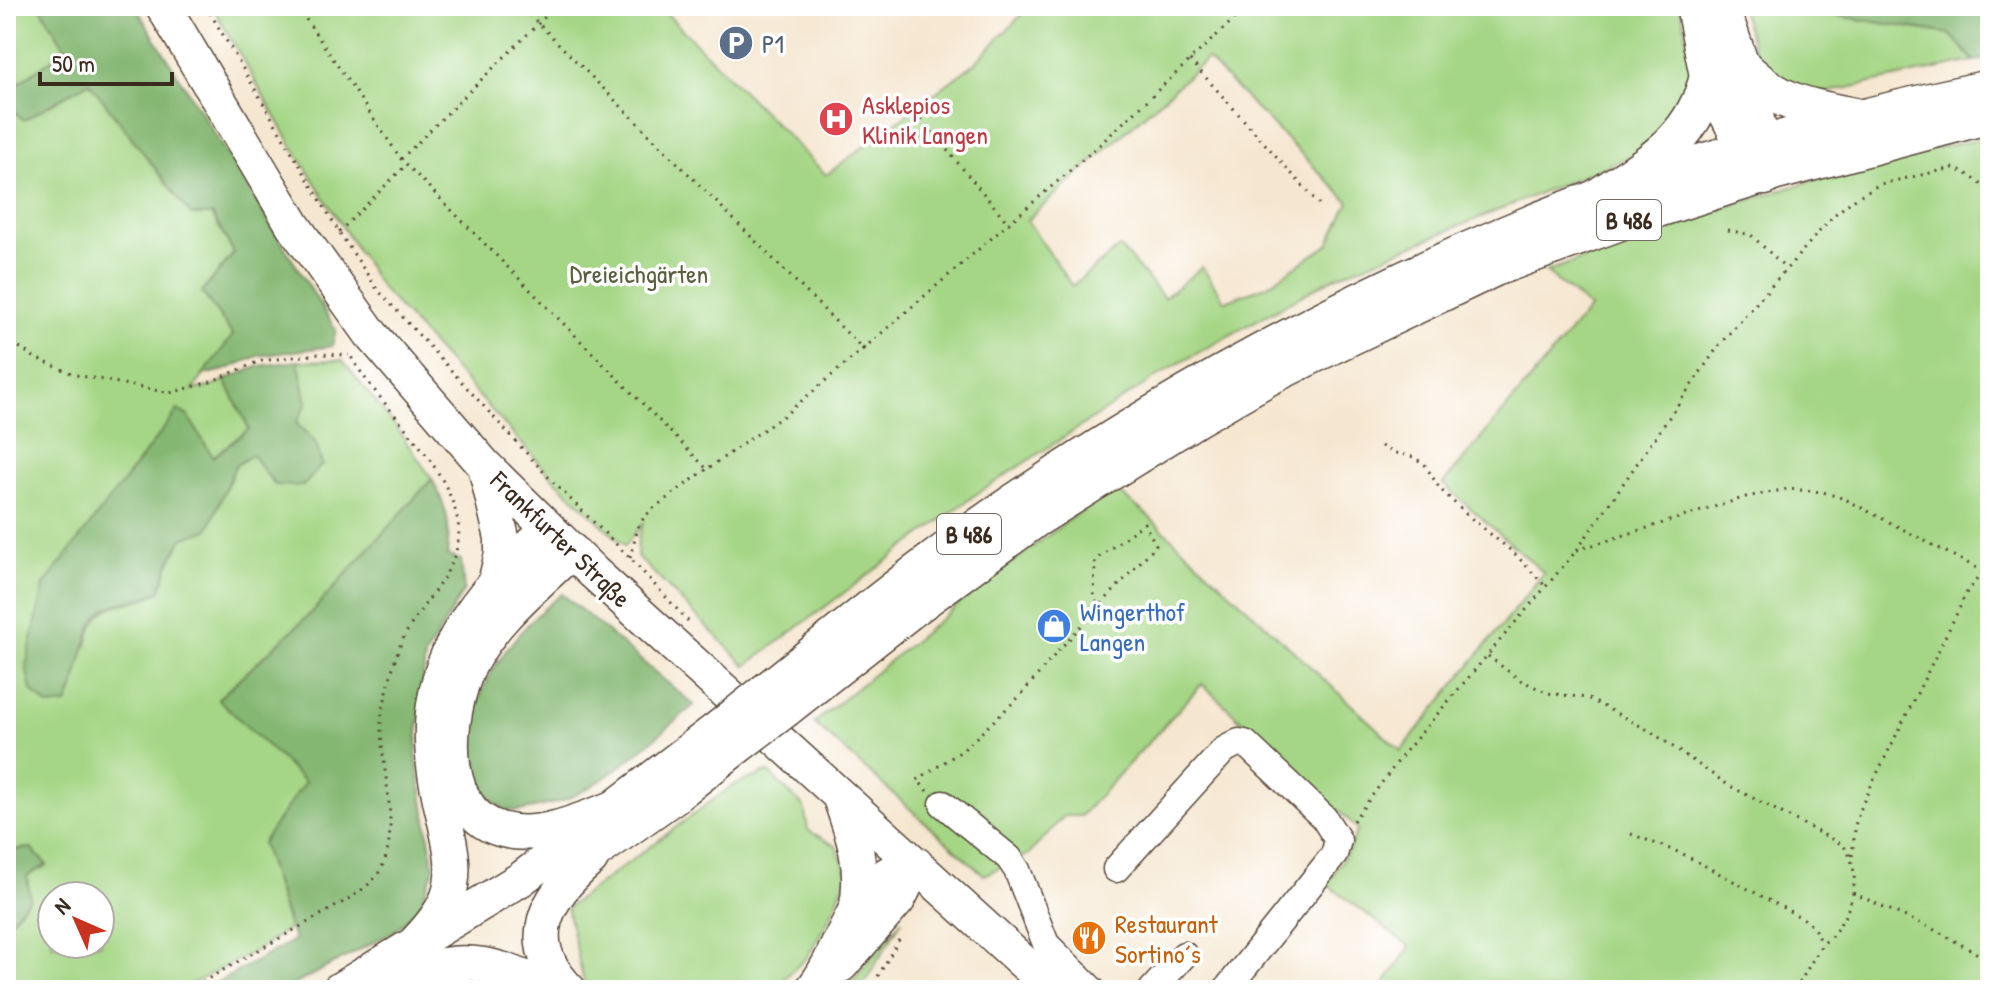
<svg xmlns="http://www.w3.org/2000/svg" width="1996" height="996" viewBox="0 0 1996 996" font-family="'Patrick Hand',sans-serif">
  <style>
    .green { fill: #a5d685; stroke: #708052; stroke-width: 2; fill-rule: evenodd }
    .forest { fill: #84b772; stroke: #607048; stroke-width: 2 }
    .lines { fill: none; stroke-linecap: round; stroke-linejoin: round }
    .minor-casing { stroke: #574639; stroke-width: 29 }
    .major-casing { stroke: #574639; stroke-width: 37 }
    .highway-casing { stroke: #574639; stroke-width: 41 }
    .path { stroke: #574639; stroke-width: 3; stroke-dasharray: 2 6; stroke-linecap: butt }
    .minor { stroke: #fff; stroke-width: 26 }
    .major { stroke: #fff; stroke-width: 34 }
    .highway { stroke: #fff; stroke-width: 38 }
    .major-bridge-casing { stroke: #574639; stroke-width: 37; stroke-linecap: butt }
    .major-bridge { stroke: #fff; stroke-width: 34 }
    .labels { text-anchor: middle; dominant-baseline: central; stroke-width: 7; stroke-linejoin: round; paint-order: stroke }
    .shield { fill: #fff; stroke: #766a62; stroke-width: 2 }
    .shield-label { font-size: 24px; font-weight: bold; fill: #3b2a1e }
    .service-label { font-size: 26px; fill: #4e5e75; stroke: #fff; text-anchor: start }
    .health-label { font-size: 26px; fill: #be3a42; stroke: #fff; text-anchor: start }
    .park-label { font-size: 26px; fill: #5b5e3d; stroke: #fff }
    .street-label { font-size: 26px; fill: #3b2a1e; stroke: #fff }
    .shop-label { font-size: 26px; fill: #366cbe; stroke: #fff; text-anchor: start }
    .food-label { font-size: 26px; fill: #c56008; stroke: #fff; text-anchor: start }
  </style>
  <rect width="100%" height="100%" fill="#fff"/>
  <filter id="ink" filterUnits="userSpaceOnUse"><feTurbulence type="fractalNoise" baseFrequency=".0125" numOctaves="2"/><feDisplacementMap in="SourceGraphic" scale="16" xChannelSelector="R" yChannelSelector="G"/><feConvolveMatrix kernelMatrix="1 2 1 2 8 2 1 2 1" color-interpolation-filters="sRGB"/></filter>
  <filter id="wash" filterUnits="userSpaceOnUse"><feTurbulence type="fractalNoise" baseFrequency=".006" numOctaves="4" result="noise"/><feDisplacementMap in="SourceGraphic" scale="32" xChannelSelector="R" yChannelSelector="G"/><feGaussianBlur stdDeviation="1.8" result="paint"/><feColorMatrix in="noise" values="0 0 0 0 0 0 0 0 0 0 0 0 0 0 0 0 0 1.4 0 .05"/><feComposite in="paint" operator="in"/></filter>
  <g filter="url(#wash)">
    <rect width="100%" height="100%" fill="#f5e6cf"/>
    <path class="green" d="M6 6H40L66 49 6 92Z
      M212 6H659L826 175 975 63 1030 6H1681L1692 74 1687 107 1641 152 1337 276 1172 367 975 495 746 666 637 556 638 538 644 522 625 546 553 478 381 288 294 149ZM1207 59 1349 202 1328 245 1266 286 1225 301 1202 267 1164 298 1120 247 1072 286 1027 220Z
      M1740 6H1776L1950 34 1974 61 1820 94 1785 88 1755 52Z
      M89 82 191 215H212L234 253 202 292 233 336 193 390 214 386 225 380 249 429 212 457 188 416 44 585 87 646C97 594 122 612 159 592L168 566 182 538 192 536 229 482 235 466 252 455 275 485 316 443 296 423 307 402 298 361 342 360 396 427 432 479 310 614 219 698 306 781 262 843 289 928 257 950 180 990H6V926L30 898 27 876 31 848 6 851V104L25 119ZM52 896H100V944H52Z
      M1990 136V990H1380L1410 947 1327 884 1348 851 1358 829 1202 684 1081 816H1064L1029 854 984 875 814 723 997 573 1113 488 1146 514 1401 751 1544 573 1443 484 1590 308 1546 272 1711 212 1866 164Z
      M768 772 804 807 808 830 836 846 848 874 829 919 807 957 772 990H602L584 983 567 908 732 786Z
      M902 920 860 990H846Z"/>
    <path class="forest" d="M40 6H135L336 330 332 346 257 356 225 370 203 375 233 335 202 292 234 253 213 215H191L89 82 24 120 6 104V92L66 49Z
      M1776 6H1990V59L1974 61 1950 34Z
      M298 361 307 403 296 423 316 443 322 465 303 486 275 485 252 455 235 466 208 530 182 539 168 566 160 592C142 601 123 600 106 609 84 620 80 681 67 704L48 706 31 690 26 666 44 585 178 410 188 416 213 457 249 429 225 380 260 366Z
      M432 479C447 509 451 522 447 555L461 560 464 590 425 656 416 756 434 869 419 907 395 931 284 990H204L294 940 262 843 305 782 218 699 310 614Z
      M562 594 694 705C654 738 614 778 567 799 558 803 547 805 538 807 529 809 516 813 508 810 491 804 483 789 477 774 451 709 513 630 562 594Z
      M31 848 47 865 27 876 30 898 6 926V851Z"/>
  </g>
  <g filter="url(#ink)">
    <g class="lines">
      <g class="minor-casing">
        <path id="minor" d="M943 804 1009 858 1017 870 1046 944 1092 990
          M1116 869 1224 750 1239 742 1245 743 1324 818 1338 840 1334 855 1226 990
          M1152 990 1184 955"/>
      </g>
      <g class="major-casing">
        <path id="major" d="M163 6 293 225 371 334 485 466 593 572 1054 990
          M485 466 502 538V554L496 579
          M572 551C536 585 493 620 470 664 445 715 435 823 514 832 549 836 587 817 620 806
          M766 690C847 626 927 559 1014 501 1180 389 1358 292 1544 217 1688 159 1839 119 1990 87
          M787 709 914 609 1036 520 1196 420 1269 378 1340 343 1495 269 1645 214 1765 176 1990 116
          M840 798C854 837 865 869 856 910
          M570 870 675 796 737 747
          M410 948C424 934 439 918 447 899 461 866 444 824 438 790 432 760 429 730 435 699 448 625 497 578 548 529
          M841 965 898 900 916 864
          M373 989C449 956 477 953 551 990
          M339 990 521 879 717 729
          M569 990C520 941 546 897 591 859
          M812 990C840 956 847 906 882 878 892 870 904 867 916 864"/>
      </g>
      <g class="highway-casing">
        <path id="highway" d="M1695 6 1709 76 1736 128 1765 176
          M1720 6 1750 96 1762 153
          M1740 65C1777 103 1804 107 1854 117
          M1599 197C1650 163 1694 140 1709 76"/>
      </g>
      <path class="path" d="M206 6 339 232 377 289 551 480 630 558 688 621
        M297 6 401 159 707 469 786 414 863 349 521 6
        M1190 60 1319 204
        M911 107 1009 224
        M401 159 556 6
        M1728 230 1751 235 1785 267
        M339 232 407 164
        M6 338 35 358 76 375 170 393 210 382 260 361 319 354 349 355
        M863 349 1095 149 1248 6
        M1381 446 1391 452 1414 457 1425 465 1440 489 1466 514 1515 554 1546 587
        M1577 550 1746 497 1788 489 1823 492 1845 499 1990 575
        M630 558 639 524 651 510 707 469
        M1488 656 1520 680 1548 693 1587 698 1650 731 1728 785 1843 845C1863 871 1854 907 1834 933 1831 938 1825 941 1821 946 1812 960 1804 976 1795 990
        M928 791 917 780 963 750 1020 696 1059 650 1156 545 1144 523 1095 560 1094 597 1099 609
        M1353 821 1405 752 1577 550 1720 344 1834 215 1857 197 1880 184 1953 168 1969 175 1990 191
        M1631 834 1683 854 1804 919 1814 928 1821 944
        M1852 856 1856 821 1865 798 1961 605C1966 588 1980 578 1990 563
        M1853 893 1939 932 1990 961
        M188 990 347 900C360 891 375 882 382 867 401 827 380 766 381 722 381 711 386 698 388 687 392 670 397 650 405 635 424 599 465 566 458 522 447 460 381 409 350 355
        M870 990 900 938"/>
      <use href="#minor" class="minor"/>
      <use href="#major" class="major"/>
      <use href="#highway" class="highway"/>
      <g class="major-bridge-casing">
        <path id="major-bridge" d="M717 729 766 690
          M737 747 787 709"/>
      </g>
      <use href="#major-bridge" class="major-bridge"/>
    </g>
  </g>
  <defs>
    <g id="parking-disc" transform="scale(1.8)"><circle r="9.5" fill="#5c6f8a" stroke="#fff"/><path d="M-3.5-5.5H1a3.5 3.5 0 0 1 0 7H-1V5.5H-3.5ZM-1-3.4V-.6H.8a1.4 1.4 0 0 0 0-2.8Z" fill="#fff"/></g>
    <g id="hospital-disc" transform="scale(1.8)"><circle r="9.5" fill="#e0444e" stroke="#fff"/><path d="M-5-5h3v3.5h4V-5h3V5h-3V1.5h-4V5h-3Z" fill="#fff"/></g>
    <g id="shop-disc" transform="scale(1.8)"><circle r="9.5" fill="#3f7fe0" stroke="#fff"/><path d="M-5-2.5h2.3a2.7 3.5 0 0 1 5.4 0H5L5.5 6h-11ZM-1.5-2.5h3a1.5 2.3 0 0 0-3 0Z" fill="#fff"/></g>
    <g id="restaurant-disc" transform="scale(1.8)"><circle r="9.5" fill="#e8710a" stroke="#fff"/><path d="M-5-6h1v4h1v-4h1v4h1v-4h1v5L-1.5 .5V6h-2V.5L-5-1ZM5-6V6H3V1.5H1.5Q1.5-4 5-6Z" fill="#fff"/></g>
  </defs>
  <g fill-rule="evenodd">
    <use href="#parking-disc" x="736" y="43"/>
    <use href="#hospital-disc" x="836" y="119"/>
    <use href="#shop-disc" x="1054" y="626"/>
    <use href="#restaurant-disc" x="1089" y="938"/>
  </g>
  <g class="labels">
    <g class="shield">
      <rect x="1597" y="200" width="64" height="40" rx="6"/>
      <rect x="937" y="514" width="64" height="40" rx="6"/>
    </g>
    <g class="shield-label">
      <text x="1629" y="220">B 486</text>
      <text x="969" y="534">B 486</text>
    </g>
    <g class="service-label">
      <text x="762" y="43">P1</text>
    </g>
    <g class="health-label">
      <text x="862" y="104">Asklepios<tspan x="862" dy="30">Klinik Langen</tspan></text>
    </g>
    <g class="park-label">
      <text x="639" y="273">Dreieichgärten</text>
    </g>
    <g class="street-label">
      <text transform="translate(561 539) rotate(44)">Frankfurter Straße</text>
    </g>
    <g class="shop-label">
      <text x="1080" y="611">Wingerthof<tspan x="1080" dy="30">Langen</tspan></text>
    </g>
    <g class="food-label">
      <text x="1115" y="923">Restaurant<tspan x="1115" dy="30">Sortino´s</tspan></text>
    </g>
  </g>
  <rect width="1996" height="996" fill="none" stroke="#fff" stroke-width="32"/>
  <g transform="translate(76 920) rotate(315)"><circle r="38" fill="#ffffff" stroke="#b1aaa5" stroke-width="2"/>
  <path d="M0-6L14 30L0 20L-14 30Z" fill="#c8321e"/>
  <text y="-12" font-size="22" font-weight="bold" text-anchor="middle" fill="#3b2a1e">N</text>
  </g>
  <path d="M40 72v12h132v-12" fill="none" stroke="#3b2a1e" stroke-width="4"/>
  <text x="52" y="72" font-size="24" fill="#3b2a1e" stroke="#ffffff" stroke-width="6" paint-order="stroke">50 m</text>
</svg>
